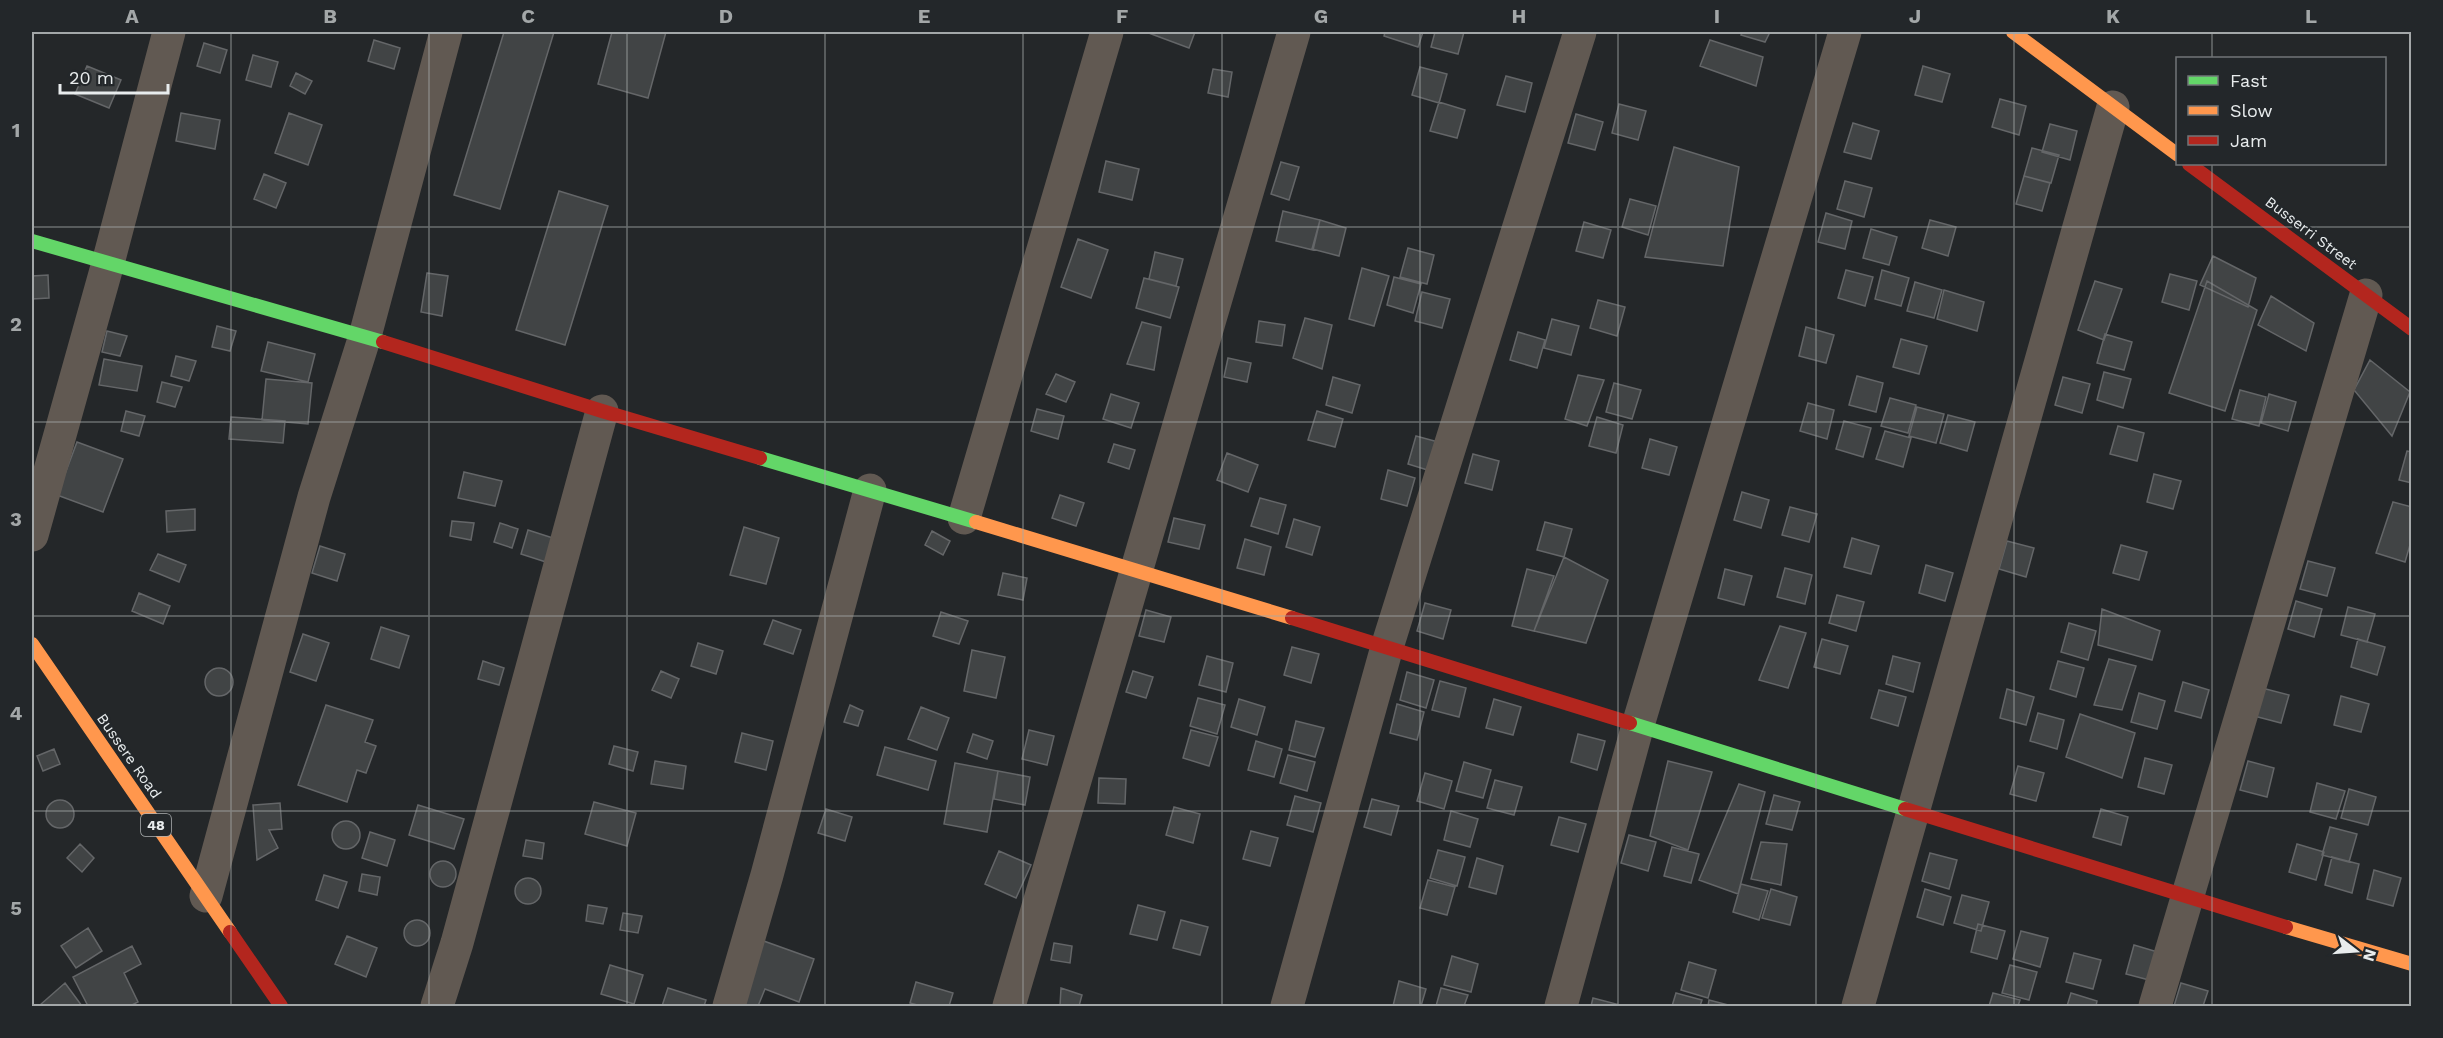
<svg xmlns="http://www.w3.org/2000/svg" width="2443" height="1038" viewBox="0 0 2443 1038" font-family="'Work Sans',sans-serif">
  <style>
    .building { fill: #414445; stroke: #646668; stroke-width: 1.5 }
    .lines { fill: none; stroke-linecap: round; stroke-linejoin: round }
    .street { stroke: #615952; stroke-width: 33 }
    .fast { stroke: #63d668; stroke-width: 14 }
    .slow { stroke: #ff974d; stroke-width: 14 }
    .jam { stroke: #b3261e; stroke-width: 14 }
    .grid { fill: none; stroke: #a3a7a8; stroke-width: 1.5; stroke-opacity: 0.55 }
    .labels { text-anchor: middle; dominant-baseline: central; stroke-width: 4.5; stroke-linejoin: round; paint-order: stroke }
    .shield { fill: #23272a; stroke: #adb1b2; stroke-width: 1.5 }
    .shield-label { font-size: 14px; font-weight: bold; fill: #e8eced }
    .street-label { font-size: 15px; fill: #e8eced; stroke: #23272a }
    .neatline { fill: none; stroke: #a3a7a8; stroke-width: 2 }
    .grid-label { font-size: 20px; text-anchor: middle; font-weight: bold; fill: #a3a7a8 }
  </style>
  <rect width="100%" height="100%" fill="#242729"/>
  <path class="building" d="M504 32H554L500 209 454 195Z
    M612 32H666L648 98 598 84Z
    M1146 32H1195L1189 48Z
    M1385 32H1423L1418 47 1384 36Z
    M1435 32H1464L1458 54 1431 47Z
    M1742 32H1770L1765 42 1741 35Z
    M374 40 400 48 394 69 368 61Z
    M1710 40 1763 57 1756 86 1700 66Z
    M204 43 227 50 220 73 197 66Z
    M253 55 278 62 271 87 246 80Z
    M87 66 121 80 109 108 75 94Z
    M1923 66 1950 74 1942 102 1915 95Z
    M1420 67 1447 74 1439 103 1412 95Z
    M1213 69 1232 72 1228 97 1208 93Z
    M296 73 312 81 305 94 290 86Z
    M1506 76 1532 83 1525 112 1497 105Z
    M2000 99 2026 106 2019 135 1992 127Z
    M1439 102 1465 110 1457 138 1430 131Z
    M1619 104 1646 111 1638 140 1612 133Z
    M181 113 220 120 215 149 176 141Z
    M289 113 322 125 308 165 275 153Z
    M1576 114 1603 122 1595 150 1568 143Z
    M1853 123 1879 131 1871 159 1844 152Z
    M2050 124 2077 131 2070 160 2042 152Z
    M1674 147 1739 167 1723 266 1645 257Z
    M2032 148 2059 155 2051 183 2024 176Z
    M1106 161 1139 169 1132 200 1099 192Z
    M1106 161 1139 169 1132 200 1099 192Z
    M1281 162 1299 167 1289 200 1271 194Z
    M264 174 286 183 276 208 254 199Z
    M2024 176 2050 183 2042 211 2016 204Z
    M1845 181 1872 188 1864 217 1837 209Z
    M559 191 608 206 565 345 516 330Z
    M1630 199 1656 206 1648 235 1622 227Z
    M1283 211 1320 220 1313 250 1276 241Z
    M1826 213 1852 221 1845 249 1818 242Z
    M1320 220 1346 228 1339 256 1312 249Z
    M1930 220 1956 227 1948 256 1922 248Z
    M1584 222 1611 230 1603 258 1576 251Z
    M1871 229 1897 237 1889 265 1863 258Z
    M1078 239 1108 250 1091 298 1061 287Z
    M1408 248 1434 255 1427 284 1400 277Z
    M1155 252 1183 259 1176 286 1149 279Z
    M2213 256 2256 278 2248 307 2200 285Z
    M1362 268 1389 276 1374 326 1349 319Z
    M1846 270 1873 277 1865 306 1838 298Z
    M1882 270 1909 278 1901 306 1875 299Z
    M427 273 448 276 442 316 421 312Z
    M2170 274 2197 281 2189 310 2162 302Z
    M48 275 49 298 32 299V276Z
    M1394 277 1421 284 1413 313 1387 305Z
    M1144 278 1179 287 1170 318 1136 308Z
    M2095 281 2122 289 2104 340 2078 330Z
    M2207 281 2257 310 2225 411 2169 393Z
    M1915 282 1942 290 1934 318 1907 311Z
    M1944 290 1984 302 1977 331 1937 319Z
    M1422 292 1450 299 1442 328 1415 321Z
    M2271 296 2314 323 2306 351 2258 325Z
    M1598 300 1625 307 1617 336 1590 328Z
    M1305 318 1332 325 1322 369 1293 358Z
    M1552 319 1579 326 1571 355 1544 348Z
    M1259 321 1285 325 1282 346 1256 342Z
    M1142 322 1161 327 1154 370 1127 364Z
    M217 326 236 331 230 351 212 347Z
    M1806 327 1834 335 1826 363 1799 356Z
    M107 331 127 336 120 356 102 352Z
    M1518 332 1545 340 1537 368 1510 360Z
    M2105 334 2132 342 2124 370 2097 363Z
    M1901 339 1927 346 1919 374 1893 367Z
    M268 342 315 354 308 382 261 371Z
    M176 356 196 361 189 381 171 376Z
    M1228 358 1251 363 1247 382 1224 377Z
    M104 359 142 366 137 391 99 385Z
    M2370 360 2410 392 2392 436 2354 390Z
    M2104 372 2131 379 2123 408 2097 400Z
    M1056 374 1075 382 1066 402 1046 394Z
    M1578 375 1604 380 1587 426 1565 419Z
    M1857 376 1883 383 1876 412 1849 405Z
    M1333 377 1360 385 1352 413 1326 405Z
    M2063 377 2090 384 2082 413 2055 405Z
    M266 379 312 383 308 424 262 420Z
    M162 382 182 387 175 407 157 402Z
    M1614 383 1641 390 1632 419 1606 412Z
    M2240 390 2266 397 2259 426 2232 419Z
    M1111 394 1139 403 1131 428 1103 419Z
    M2269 394 2296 402 2288 431 2261 423Z
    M1890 398 1916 405 1908 433 1881 426Z
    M1808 403 1834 410 1827 439 1800 431Z
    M1917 407 1944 414 1936 443 1909 436Z
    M1037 409 1064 416 1058 439 1031 431Z
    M126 411 145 416 139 436 121 431Z
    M1317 411 1343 419 1335 447 1308 440Z
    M1948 415 1975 422 1967 451 1940 443Z
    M231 417 285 421 283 443 229 439Z
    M1597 417 1623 425 1616 453 1589 446Z
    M1844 421 1871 428 1863 457 1836 449Z
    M2118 426 2144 433 2137 461 2110 454Z
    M1885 431 1911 438 1903 467 1876 459Z
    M1416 436 1442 443 1434 472 1408 464Z
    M1650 439 1677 447 1669 475 1642 468Z
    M77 442 123 459 103 512 57 495Z
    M1114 444 1135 450 1129 469 1108 462Z
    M2407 451 2412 452V483L2399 480Z
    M1227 453 1258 465 1248 492 1217 480Z
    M1473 454 1499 461 1492 490 1465 483Z
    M1388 470 1415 478 1407 506 1381 499Z
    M464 472 502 481 495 506 458 498Z
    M2154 474 2181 481 2173 509 2147 502Z
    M1742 492 1769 500 1761 528 1734 520Z
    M1060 495 1084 503 1076 526 1052 518Z
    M1260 498 1286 505 1278 534 1251 526Z
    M2393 502 2412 507V538L2405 562 2376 553Z
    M1790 507 1817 514 1809 542 1782 535Z
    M195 509V530L167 532 166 511Z
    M1174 518 1205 525 1199 549 1168 542Z
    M1294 519 1320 527 1312 555 1286 547Z
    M452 521 474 523 471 540 450 536Z
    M1545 522 1572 529 1564 557 1537 550Z
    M500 523 518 529 512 548 494 542Z
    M744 527 779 538 766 584 730 575Z
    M528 530 556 539 549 563 521 554Z
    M932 531 950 541 943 555 925 545Z
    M1852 538 1879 546 1871 574 1844 567Z
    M1245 539 1271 547 1264 575 1237 568Z
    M2007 541 2034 548 2026 577 1999 569Z
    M2121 545 2147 552 2139 580 2113 573Z
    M320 546 345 554 337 581 312 573Z
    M158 554 186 565 179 582 150 570Z
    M1564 557 1608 580 1586 643 1534 631Z
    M2308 561 2335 568 2327 596 2300 589Z
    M1926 565 1953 573 1945 601 1919 593Z
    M1785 568 1812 575 1805 604 1777 597Z
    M1527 569 1554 576 1534 631 1512 626Z
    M1725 569 1752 576 1744 605 1718 598Z
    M1003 573 1027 578 1023 600 998 595Z
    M139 593 170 606 163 624 132 611Z
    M1837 595 1864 602 1856 631 1829 623Z
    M2296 601 2322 609 2314 637 2288 629Z
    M1425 603 1451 610 1443 639 1417 631Z
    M2348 607 2375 614 2367 642 2341 635Z
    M2102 609 2160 631 2152 660 2098 645Z
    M1146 610 1171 617 1164 642 1139 636Z
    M941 612 968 621 959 644 933 636Z
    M773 620 801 630 793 654 764 644Z
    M2069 623 2096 631 2088 660 2061 652Z
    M1780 626 1806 633 1788 688 1759 680Z
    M381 627 409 636 399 668 371 659Z
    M303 634 329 643 316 681 290 672Z
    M1822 639 1848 646 1840 674 1814 667Z
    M2358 639 2385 647 2377 675 2351 667Z
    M698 643 723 651 716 674 691 666Z
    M1292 647 1319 654 1311 683 1284 675Z
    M972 650 1005 657 996 698 964 691Z
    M1207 656 1233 663 1226 692 1199 685Z
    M1893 656 1920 663 1913 692 1886 684Z
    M2109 659 2136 666 2122 710 2094 705Z
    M483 661 504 668 499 685 478 679Z
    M2058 661 2084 668 2076 697 2050 689Z
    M205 682a14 14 0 1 1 28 0a14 14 0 1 1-28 0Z
    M661 671 679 679 671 698 652 690Z
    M1133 671 1153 677 1146 698 1126 692Z
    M1407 672 1434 680 1426 708 1400 700Z
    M1440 681 1466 688 1459 717 1432 710Z
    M2183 682 2209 690 2201 718 2175 711Z
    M2262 688 2289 695 2281 723 2254 716Z
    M2007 689 2034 697 2026 725 2000 718Z
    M1879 690 1906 697 1898 726 1871 718Z
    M2139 693 2165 701 2157 729 2131 722Z
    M2341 696 2369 704 2361 732 2334 725Z
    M1198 698 1225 705 1217 734 1190 726Z
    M1239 699 1265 707 1257 735 1231 727Z
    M1494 699 1521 707 1513 735 1486 728Z
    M1397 704 1424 712 1417 740 1390 733Z
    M326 705 373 720 365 742 376 746 366 773 357 770 347 802 298 785Z
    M850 705 863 711 858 726 844 722Z
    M921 707 949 718 937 750 908 739Z
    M2038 713 2064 720 2057 749 2030 741Z
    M2080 714 2135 733 2122 778 2066 757Z
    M1296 721 1324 728 1315 757 1289 750Z
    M1029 730 1054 736 1047 765 1022 759Z
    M1191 730 1218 737 1209 766 1183 758Z
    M742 733 773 741 766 770 735 762Z
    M973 734 993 741 987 759 967 752Z
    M1578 734 1605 741 1597 770 1571 762Z
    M1256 741 1282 749 1274 777 1248 770Z
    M614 746 638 752 633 771 609 764Z
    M885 747 936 761 928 790 877 775Z
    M54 749 60 764 43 771 37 756Z
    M1288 755 1315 762 1307 791 1280 783Z
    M2145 758 2172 765 2164 794 2138 787Z
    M655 761 686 766 683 789 651 784Z
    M1668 761 1712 772 1688 850 1650 836Z
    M2248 761 2274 768 2267 797 2240 790Z
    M1464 762 1491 770 1483 798 1456 791Z
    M955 763 998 771 987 832 944 824Z
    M2018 766 2044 773 2036 801 2010 794Z
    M998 771 1030 777 1025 805 994 799Z
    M1425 773 1452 781 1444 809 1417 801Z
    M1099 778 1126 779 1125 804 1098 803Z
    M1495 780 1522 787 1514 815 1487 808Z
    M2317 783 2345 791 2336 819 2310 812Z
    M1739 784 1765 792 1738 894 1699 880Z
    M2349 789 2376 797 2368 825 2341 818Z
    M1774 795 1800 802 1792 830 1766 824Z
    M1295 796 1321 803 1313 832 1287 825Z
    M1372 799 1399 806 1391 835 1364 827Z
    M46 814a14 14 0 1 1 28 0a14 14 0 1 1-28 0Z
    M594 802 636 813 627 846 585 834Z
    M280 803 282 829 269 830 278 848 257 860 253 805Z
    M418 805 464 819 454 849 409 835Z
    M1174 807 1200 814 1193 843 1166 835Z
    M826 809 852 817 845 841 818 833Z
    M2101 809 2128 817 2121 845 2093 837Z
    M1451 811 1478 819 1470 847 1444 840Z
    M1559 817 1586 824 1578 852 1551 845Z
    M332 835a14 14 0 1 1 28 0a14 14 0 1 1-28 0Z
    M2330 827 2357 834 2349 862 2322 855Z
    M1251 831 1278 838 1270 866 1243 859Z
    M370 832 395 840 387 866 362 858Z
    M1629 835 1656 842 1648 871 1621 863Z
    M526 840 544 843 542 859 523 856Z
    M1761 842 1787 844 1781 885 1751 879Z
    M80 844 94 858 82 872 67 858Z
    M2297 844 2324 852 2316 880 2289 872Z
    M1672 847 1699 854 1691 883 1664 876Z
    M1438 850 1465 857 1457 886 1430 878Z
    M999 851 1031 865 1016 898 985 884Z
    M1930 853 1957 860 1949 889 1922 881Z
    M2332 857 2359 864 2352 893 2325 885Z
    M1477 858 1503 866 1496 894 1469 887Z
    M430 874a13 13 0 1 1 26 0a13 13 0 1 1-26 0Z
    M2374 870 2401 878 2393 906 2367 899Z
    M362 874 380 877 377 895 359 891Z
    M324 875 347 882 338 908 316 900Z
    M515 891a13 13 0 1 1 26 0a13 13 0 1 1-26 0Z
    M1428 880 1455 887 1447 915 1420 908Z
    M1741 884 1768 891 1759 920 1733 912Z
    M1771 889 1797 897 1790 925 1762 918Z
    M1925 889 1951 897 1943 925 1917 917Z
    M1962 895 1989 902 1981 931 1954 923Z
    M588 905 607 908 603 924 586 921Z
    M1138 905 1165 912 1157 940 1130 934Z
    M623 913 642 916 638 933 620 930Z
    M1181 920 1208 927 1200 955 1173 948Z
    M404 933a13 13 0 1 1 26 0a13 13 0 1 1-26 0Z
    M1978 924 2005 931 1997 959 1971 952Z
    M88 928 102 951 76 968 61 946Z
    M2021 931 2048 938 2040 967 2013 959Z
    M347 936 377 948 366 977 335 964Z
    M761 940 814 959 799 1002 765 989 758 1006H738Z
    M1054 943 1072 946 1070 963 1051 960Z
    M2134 945 2161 953 2153 981 2126 974Z
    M132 946 141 964 124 973 138 1002 130 1006H88L73 977Z
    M2074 953 2101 960 2093 989 2066 982Z
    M1452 956 1478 964 1471 992 1444 985Z
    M1689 962 1716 970 1708 998 1681 990Z
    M610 965 643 975 634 1004 601 994Z
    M2010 965 2037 972 2029 1000 2002 993Z
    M1399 981 1426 989 1421 1006H1393Z
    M916 982 953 993 949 1006H921L910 1003Z
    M65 983 82 1006H41L40 1005Z
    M2181 983 2208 991 2203 1006H2174Z
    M668 988 706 1000 704 1006H662Z
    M1061 988 1082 995 1079 1006H1060Z
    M1441 988 1468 995 1464 1006H1436Z
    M1676 993 1702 1000 1700 1006H1672Z
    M1993 993 2020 1000 2018 1006H1989Z
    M2071 993 2097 1001 2096 1006H2067Z
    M1593 998 1620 1005V1006H1591Z
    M1709 1000 1732 1006H1708Z"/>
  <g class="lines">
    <path class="street" d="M964 518 1107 32
      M32 535 108 263 169 32
      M206 896 314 497 365 336 446 32
      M437 1006 457 943 602 411
      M729 1006 767 875 870 490
      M1009 1006 1294 32
      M1287 1006 1387 647 1580 32
      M1561 1006 1638 725 1845 32
      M1858 1006 2113 107
      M2155 1006 2366 295"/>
    <path class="fast" d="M32 241 383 342
      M760 458 976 522
      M1630 723 1905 809"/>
    <path class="slow" d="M2013 32 2178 155
      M976 522 1292 618
      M32 644 230 932
      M2286 927 2412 964"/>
    <path class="jam" d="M2189 164 2412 329
      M383 342 602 411 760 458
      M1292 618 1630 723
      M1905 809 2286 927
      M230 932 281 1006"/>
  </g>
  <path class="grid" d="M231 32V1006M429 32V1006M627 32V1006M825 32V1006M1023 32V1006M1222 32V1006M1420 32V1006M1618 32V1006M1816 32V1006M2014 32V1006M2212 32V58M2212 164V1006M32 227H2412M32 422H2412M32 616H2412M32 811H2412"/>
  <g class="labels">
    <rect class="shield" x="141" y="814" width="30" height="22" rx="4.5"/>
    <g class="shield-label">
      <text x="156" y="825">48</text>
    </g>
    <g class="street-label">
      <text transform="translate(2311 233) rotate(37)">Busserri Street</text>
      <text transform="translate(129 756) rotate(55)">Bussere Road</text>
    </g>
  </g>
  <rect width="2443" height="1038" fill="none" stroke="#23272a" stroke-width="66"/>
  <rect x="2176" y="57" width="210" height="108" fill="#23272a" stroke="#727678" stroke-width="1.5"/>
  <rect x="2188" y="76" width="30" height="9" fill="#63d668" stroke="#727678" stroke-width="1.5"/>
  <text x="2230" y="87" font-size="18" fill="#e8eced">Fast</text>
  <rect x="2188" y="106" width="30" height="9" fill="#ff974d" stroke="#727678" stroke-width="1.5"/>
  <text x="2230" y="117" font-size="18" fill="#e8eced">Slow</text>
  <rect x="2188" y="136" width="30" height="9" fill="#b3261e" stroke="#727678" stroke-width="1.5"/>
  <text x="2230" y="147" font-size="18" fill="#e8eced">Jam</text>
  <g transform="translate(2356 951) rotate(107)" stroke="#23272a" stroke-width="4.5" paint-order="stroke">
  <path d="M0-4.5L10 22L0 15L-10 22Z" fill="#e8eced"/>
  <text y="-9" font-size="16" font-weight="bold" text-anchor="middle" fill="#e8eced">N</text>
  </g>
  <path d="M60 84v9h108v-9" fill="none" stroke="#e8eced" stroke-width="3"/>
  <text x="69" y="84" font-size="18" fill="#e8eced" stroke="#23272a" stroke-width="4.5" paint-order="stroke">20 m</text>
  <rect x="33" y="33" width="2377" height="972" class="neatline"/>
  <g class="grid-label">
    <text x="132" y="23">A</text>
    <text x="330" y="23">B</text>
    <text x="528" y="23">C</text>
    <text x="726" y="23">D</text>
    <text x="924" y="23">E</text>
    <text x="1122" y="23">F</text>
    <text x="1321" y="23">G</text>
    <text x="1519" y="23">H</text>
    <text x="1717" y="23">I</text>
    <text x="1915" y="23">J</text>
    <text x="2113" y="23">K</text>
    <text x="2311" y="23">L</text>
    <text x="16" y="137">1</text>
    <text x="16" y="331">2</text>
    <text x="16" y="526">3</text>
    <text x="16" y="720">4</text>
    <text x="16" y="915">5</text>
  </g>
</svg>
